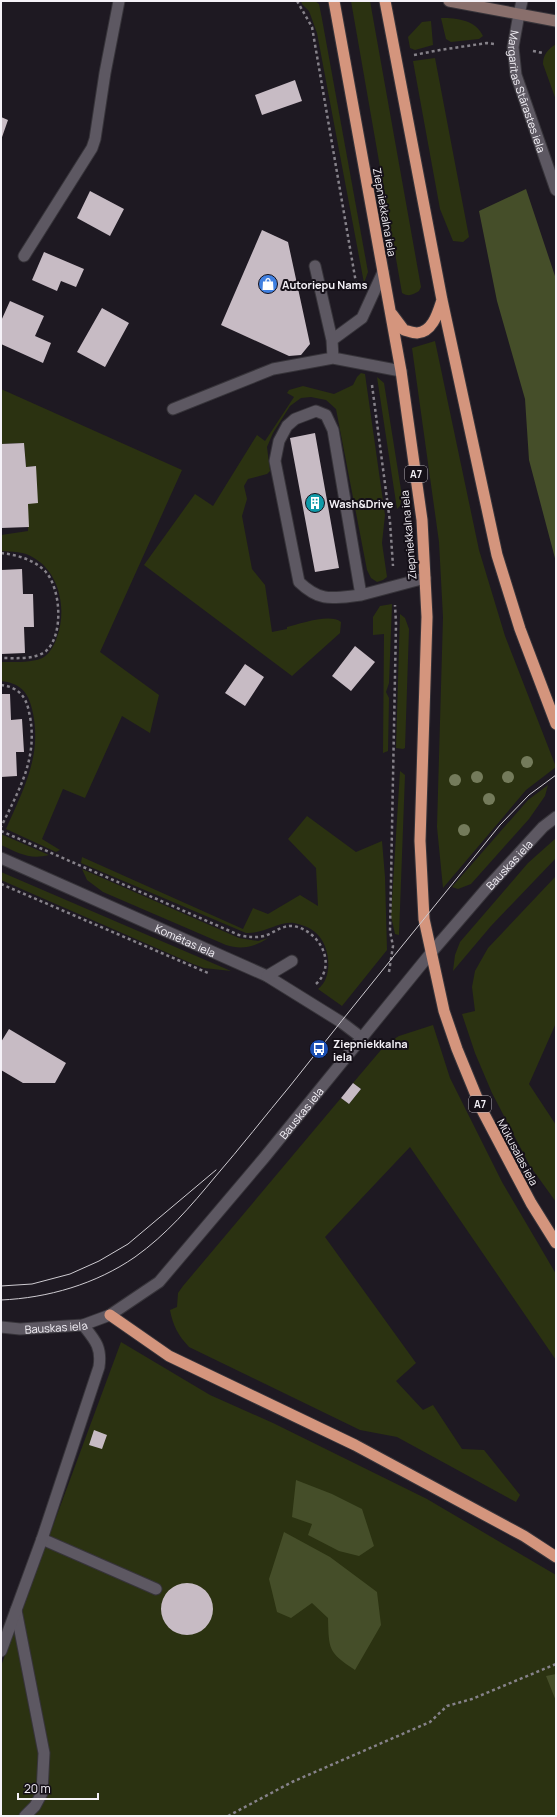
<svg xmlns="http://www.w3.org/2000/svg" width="557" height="1817" viewBox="0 0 557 1817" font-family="Manrope,sans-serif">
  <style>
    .green { fill: #2b3211 }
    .forest { fill: #454e29 }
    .building { fill: #c7bbc4 }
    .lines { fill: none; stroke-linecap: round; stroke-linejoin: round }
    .service-casing { stroke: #37343a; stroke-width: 13 }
    .minor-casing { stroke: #37343a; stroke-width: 13 }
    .tertiary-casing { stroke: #37343a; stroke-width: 13 }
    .secondary-casing { stroke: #37343a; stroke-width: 13 }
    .trunk-casing { stroke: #37343a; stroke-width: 13 }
    .path { stroke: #86828a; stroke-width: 2.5; stroke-dasharray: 3 3; stroke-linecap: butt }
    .service { stroke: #5d5862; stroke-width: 11 }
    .minor { stroke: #5d5862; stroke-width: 11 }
    .tertiary { stroke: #5d5862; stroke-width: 11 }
    .secondary { stroke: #896f6c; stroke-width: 11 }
    .trunk { stroke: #d4957d; stroke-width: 11 }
    .tram { stroke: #cecbd1; stroke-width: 1 }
    .tree { fill: #747b5b }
    .labels { text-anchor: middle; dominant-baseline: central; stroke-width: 4; stroke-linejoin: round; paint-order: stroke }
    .shield { fill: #151018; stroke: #b2aeb5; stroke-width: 1 }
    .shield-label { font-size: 10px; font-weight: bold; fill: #f5f2f8 }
    .street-label { font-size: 11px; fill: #f5f2f8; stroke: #151018 }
    .poi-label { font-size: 11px; font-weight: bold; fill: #f5f2f8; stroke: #151018; text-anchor: start }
  </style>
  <rect width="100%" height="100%" fill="#1e1922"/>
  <path class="green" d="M301 1H315L319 4 322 19 368 272 364 283 317 33 309 11 302 4Z
    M351 1H370L421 287 419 291C412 295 409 297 402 293Z
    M441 18C457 18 476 20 483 36L479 39 451 42 446 39Z
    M431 21 433 45 415 50 410 48 408 37 422 22Z
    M556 44V100L543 64C543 55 548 49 556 44Z
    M435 58 469 237 463 242 453 241 440 209 413 61Z
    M435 341 479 550 505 636 556 767 526 790 443 888 437 827 443 617 439 542 412 348Z
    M361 373 365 374 385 515 382 543 387 577 383 580 377 582 371 578 367 570 336 409 326 400 311 397 301 398 290 406 273 433 267 447 270 471 267 474 248 479 244 486 247 499 242 516 252 569 265 585 272 632 287 629V627C300 624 330 613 341 622L340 633 292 676 144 565 195 494 213 506 257 435 265 441 294 397 287 393 289 390 303 386 334 394 353 385 357 377Z
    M377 377 384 383 402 496 400 506 397 509Z
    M1 389 182 470 100 652 159 695 150 733 122 716 85 798 63 789 42 839 60 850 56 852 6 829C24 788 43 754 32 709 28 691 19 683 1 681V662C12 662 35 663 44 657 50 653 55 644 57 637 67 610 60 573 34 558 24 551 12 552 1 551V535L28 531V504L36 466 26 467 24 443 1 444Z
    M392 604 389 683 386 692 389 698 388 751 383 753 384 634 373 635V617L380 606Z
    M400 614 405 618 409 629 405 748 403 749 396 748Z
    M400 771 405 775 399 935 395 934 391 916Z
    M548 785 545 796 529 819 471 884 458 889 452 887 528 800Z
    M307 816 356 852 382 841 385 877 387 950 342 1006 318 989C334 977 330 945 316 933 310 927 302 925 294 923 279 921 264 934 246 933L81 863 82 857 243 929 253 908 268 914 300 895 318 906 316 868 288 839Z
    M1 834 49 855C29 860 19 853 1 845Z
    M556 838V858L491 926 453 971 455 955 460 942 528 863Z
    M82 869 239 938 258 941 268 938C255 947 241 950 226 945L103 892 87 880Z
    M1 872 231 971 204 968 193 964 1 880Z
    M556 876V1023L529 1084 556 1125V1202L530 1166 492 1093 475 1053 462 1014 475 1011 472 987 475 971 488 948Z
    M433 1025 450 1078 502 1182 556 1274V1360L410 1147 325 1237 416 1363 396 1381 423 1410 433 1405 462 1449 484 1450 520 1495 516 1502 397 1437 360 1430 189 1347C178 1335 173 1326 170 1310L177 1307 178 1293 183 1286 341 1098 349 1104 361 1089 353 1083 386 1044 399 1036Z
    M121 1342 210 1395 273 1423 427 1499 556 1575V1816H1V1666Z"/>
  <path class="forest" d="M526 189 556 279V562L529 460 525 399 497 301 479 211Z
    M296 1480 332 1494 362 1509 374 1546 359 1556 339 1551 308 1535 312 1524 292 1517Z
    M284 1532 330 1557 377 1592 381 1625 355 1670C328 1652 329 1650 328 1618L312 1603 291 1618 277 1612 269 1579Z
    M556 1674V1701L546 1676Z"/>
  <path class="building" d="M295 80 302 101 262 115 255 95Z
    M1 117 8 120 1 140Z
    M90 191 124 209 110 236 77 218Z
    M262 230 288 242 310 344 301 355 289 356 221 325Z
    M44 252 84 269 76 287 61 281 57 291 32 280Z
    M10 301 44 316 35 336 51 343 43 363 1 344V321Z
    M102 308 129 323 105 367 77 352Z
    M315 433 339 568 315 572 290 438Z
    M24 443 26 467 36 466 38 503 28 504 29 527 1 528V444Z
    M22 569 23 594H33L34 627H24L25 653 1 654V570Z
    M355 646 375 662 351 691 332 676Z
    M245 664 264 677 245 706 225 693Z
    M1 694H10L11 720 22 719 24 752H16L17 776 1 777Z
    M9 1029 66 1063 55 1083H23L1 1070V1042Z
    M353 1083 361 1089 349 1104 341 1098Z
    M94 1430 107 1435 102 1449 89 1445Z
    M161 1609a26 26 0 1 1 52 0a26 26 0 1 1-52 0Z"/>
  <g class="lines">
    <g class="service-casing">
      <path id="service" d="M519 14 522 1
        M24 256 92 148 95 139 105 73 119 1
        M315 266 332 340 333 358 401 371
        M332 340 362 318 383 272
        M173 409 273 369 333 358
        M316 411 326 415 333 430 361 595C333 598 321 603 299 582L275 461 279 441 287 426 295 419Z
        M361 595 425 578
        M42 1539 156 1589"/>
    </g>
    <g class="minor-casing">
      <g id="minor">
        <path id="s1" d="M519 14 513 47 516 75 556 190"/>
        <path id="s2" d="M1 858 267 976 341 1022 362 1038"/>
        <path d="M267 976 292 961"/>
        <path d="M16 1610 44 1753 42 1793 35 1806 25 1816"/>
        <path d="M1 1651 42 1539 99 1367C102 1347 95 1340 83 1325"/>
      </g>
    </g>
    <g class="tertiary-casing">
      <g id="tertiary">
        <path id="s3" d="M1 1327 20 1329 83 1325 110 1315 159 1282 264 1158 430 954 486 889 543 827 556 817"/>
      </g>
    </g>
    <g class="secondary-casing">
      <path id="secondary" d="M449 1 556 21"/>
    </g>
    <g class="trunk-casing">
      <path id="trunk" d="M334 1 401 371 422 520 427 617 420 841 424 919 444 1011 457 1049 482 1110 531 1203 556 1243
        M385 1 442 300 497 555 520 629 556 724
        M392 314 404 330C408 331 413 333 417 333 433 332 438 312 442 300
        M110 1315 169 1356 355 1445 524 1536 556 1557"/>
    </g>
    <path class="path" d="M297 1 312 27 356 283
      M533 51 543 53
      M414 55 440 50 487 43 494 44
      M372 385 390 522 393 566
      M1 553C17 555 33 559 45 571 61 588 64 635 46 651 35 660 14 658 1 658
      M1 685C18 687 26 696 29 712 39 756 20 788 1 827
      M1 831 239 935C248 937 255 938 264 936 274 933 282 925 293 926 319 930 338 964 316 984
      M1 884 208 973
      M389 972 393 946 390 931 396 624 395 605
      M228 1816 292 1782 430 1722 447 1706 472 1699 556 1664"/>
    <use href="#service" class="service"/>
    <use href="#minor" class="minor"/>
    <use href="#tertiary" class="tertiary"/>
    <use href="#secondary" class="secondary"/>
    <use href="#trunk" class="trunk"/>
    <path class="tram" d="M1 1286 32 1284 70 1274 99 1261 128 1244 216 1170
      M1 1300C48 1298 96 1284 135 1257 166 1235 191 1206 215 1177 241 1147 265 1116 290 1086 359 998 430 912 500 825L529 795 556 775"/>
  </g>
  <g class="tree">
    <circle cx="527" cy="762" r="6"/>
    <circle cx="477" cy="777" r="6"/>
    <circle cx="508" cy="777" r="6"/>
    <circle cx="455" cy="780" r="6"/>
    <circle cx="489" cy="799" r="6"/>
    <circle cx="464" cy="830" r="6"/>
  </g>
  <defs>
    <g id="shop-disc" transform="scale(1)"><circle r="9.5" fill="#3f7fe0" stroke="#151018"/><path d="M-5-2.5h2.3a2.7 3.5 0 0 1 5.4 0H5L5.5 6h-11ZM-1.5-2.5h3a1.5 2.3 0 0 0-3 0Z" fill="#fff"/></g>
    <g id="building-disc" transform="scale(1)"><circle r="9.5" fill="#0f9aa8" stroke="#151018"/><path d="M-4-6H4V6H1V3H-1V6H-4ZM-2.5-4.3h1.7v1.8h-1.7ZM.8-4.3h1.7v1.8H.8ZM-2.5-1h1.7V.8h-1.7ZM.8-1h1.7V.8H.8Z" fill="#fff"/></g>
    <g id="bus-disc" transform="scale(1)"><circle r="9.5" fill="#1a4fb4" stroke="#151018"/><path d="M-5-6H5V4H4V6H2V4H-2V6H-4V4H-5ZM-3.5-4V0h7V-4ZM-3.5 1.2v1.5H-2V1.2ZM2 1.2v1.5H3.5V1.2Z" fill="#fff"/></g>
  </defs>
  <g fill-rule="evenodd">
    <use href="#shop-disc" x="268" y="284"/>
    <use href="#building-disc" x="315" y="503"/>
    <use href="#bus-disc" x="319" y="1049"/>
  </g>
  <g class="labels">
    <g class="shield">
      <rect x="405" y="466" width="22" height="16" rx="3"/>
      <rect x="469" y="1096" width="22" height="16" rx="3"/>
    </g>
    <g class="shield-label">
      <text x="416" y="474">A7</text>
      <text x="480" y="1104">A7</text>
    </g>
    <g class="street-label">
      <text stroke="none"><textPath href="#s1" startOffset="80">Margaritas Stārastes iela</textPath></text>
      <text transform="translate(385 212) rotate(80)">Ziepniekkalna iela</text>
      <text transform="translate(408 535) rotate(-95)">Ziepniekkalna iela</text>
      <text stroke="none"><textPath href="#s3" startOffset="715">Bauskas iela</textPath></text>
      <text stroke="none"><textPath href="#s2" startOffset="202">Komētas iela</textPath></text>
      <text stroke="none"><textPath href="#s3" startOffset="391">Bauskas iela</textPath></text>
      <text transform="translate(518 1152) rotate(62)">Mūkusalas iela</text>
      <text stroke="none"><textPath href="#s3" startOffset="55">Bauskas iela</textPath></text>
    </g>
    <g class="poi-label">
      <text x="282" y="284">Autoriepu Nams</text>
      <text x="329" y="503">Wash&amp;Drive</text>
      <text x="333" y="1043">Ziepniekkalna<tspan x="333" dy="13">iela</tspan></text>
    </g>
  </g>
  <rect width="557" height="1817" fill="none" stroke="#f5f2f8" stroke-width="4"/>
  <path d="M18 1793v6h80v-6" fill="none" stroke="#f5f2f8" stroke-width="2"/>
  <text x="24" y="1793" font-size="12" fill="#f5f2f8" stroke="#151018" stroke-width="3" paint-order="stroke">20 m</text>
</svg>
